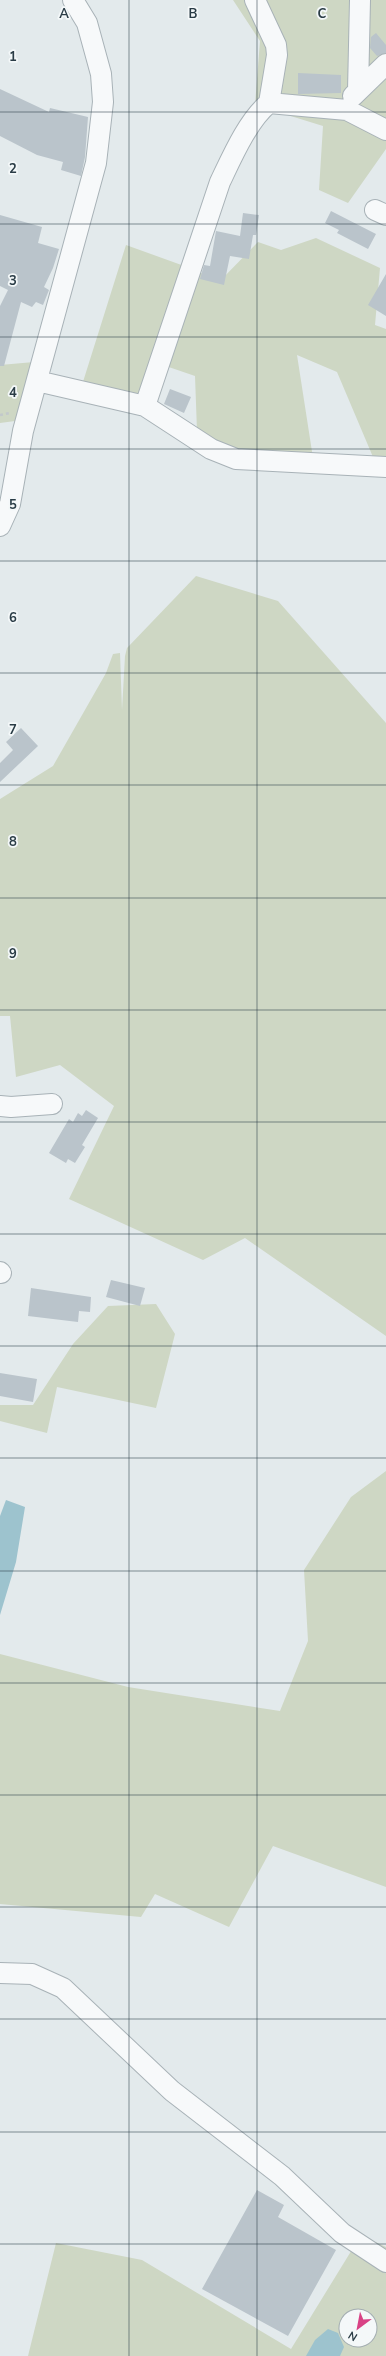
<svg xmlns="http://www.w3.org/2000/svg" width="386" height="2356" viewBox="0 0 386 2356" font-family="'Nunito Sans',sans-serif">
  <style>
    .green { fill: #ced7c4; fill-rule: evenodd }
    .water { fill: #9dc3ce }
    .building { fill: #bac4cb }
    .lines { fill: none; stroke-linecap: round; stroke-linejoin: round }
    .minor-casing { stroke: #a8b2b7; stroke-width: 22 }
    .path { stroke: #c2c8cb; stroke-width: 2.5; stroke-dasharray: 3 3; stroke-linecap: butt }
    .minor { stroke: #f7f9fa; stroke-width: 20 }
    .grid { fill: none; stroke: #2a3c46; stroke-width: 1; stroke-opacity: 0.55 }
    .grid-label { font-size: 13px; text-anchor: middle; font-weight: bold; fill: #2a3c46; stroke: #f4f8f9; stroke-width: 3.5; stroke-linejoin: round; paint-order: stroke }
  </style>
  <rect width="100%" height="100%" fill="#e3eaec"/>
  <path class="green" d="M233 0H386V149L348 203 319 190 323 126 255 105 260 41Z
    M316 238 380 268 375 325 386 329V457H373L337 372 297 355 313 458 237 454 197 431 195 376 157 363 145 397 82 385 126 245 187 267 220 281 258 242 281 250Z
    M34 362 15 421 0 423V365Z
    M196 576 278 601 386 723V1336L245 1238 203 1260 69 1199 114 1106 60 1065 16 1077 10 1016H0V799L53 766 106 673 113 654 120 653 122 710 125 656 127 648Z
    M156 1304 175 1334 156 1408 57 1387 47 1433 0 1421V1405H33L73 1344 108 1306Z
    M386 1471V1887L273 1846 229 1927 155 1894 141 1917 0 1904V1654L128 1687 280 1711 308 1641 304 1570 351 1497Z
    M361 2235 386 2247V2356H28L56 2243 142 2260 291 2349ZM346 2316H370V2340H346Z"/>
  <path class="water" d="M6 1500 25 1507 16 1562 0 1615V1516Z
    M328 2329 338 2333 344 2347 340 2356H306L315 2340Z"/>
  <path class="building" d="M376 33 386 45V53L377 56 370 48 371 37Z
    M298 73 341 75V93L298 94Z
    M0 89 49 112 50 108 88 117 85 157 81 176 61 170 63 162 37 155 0 136Z
    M331 211 376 234 368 249 337 233 339 230 325 223Z
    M243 213 259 215 256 235H253L249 259 230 256 224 285 200 279 204 265 210 266 216 231 240 236Z
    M0 215 42 227 38 243 59 249 53 268 44 287 49 290 43 305 36 302 32 307 21 302 4 366H0V306L8 290 0 286Z
    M386 274V316L368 305Z
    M170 389 191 397 184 413 164 404Z
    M21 728 38 746 0 782V763L13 750 6 742Z
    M86 1110 98 1118 82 1145 85 1147 75 1163 68 1159 66 1163 49 1153 69 1119 73 1122 78 1113 82 1116Z
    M111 1280 145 1288 140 1306 106 1297Z
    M31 1288 91 1297 90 1312 79 1311 78 1322 28 1316Z
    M0 1373 37 1379 33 1402 0 1396Z
    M257 2190 284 2205 278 2217 336 2250 288 2336 202 2289Z"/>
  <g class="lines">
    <g class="minor-casing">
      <path id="minor" d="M358 91 360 0
        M353 96 386 64
        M269 103 347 110 386 130
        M375 210 386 215
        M37 381 145 406 211 449 236 459 386 467
        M145 406 220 182C232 157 248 120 269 103L277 55 276 45 255 0
        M0 526 10 504 23 431 96 163 103 102 101 74 87 23 73 0
        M0 1106 11 1107 52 1104
        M0 1272 1 1273
        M0 1973 32 1974 63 1988 172 2091 282 2176 342 2233 386 2262"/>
    </g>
    <path class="path" d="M0 415 10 413"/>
    <use href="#minor" class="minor"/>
  </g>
  <path class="grid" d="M129 0V2356M257 0V2356M0 112H386M0 224H386M0 337H386M0 449H386M0 561H386M0 673H386M0 785H386M0 898H386M0 1010H386M0 1122H386M0 1234H386M0 1346H386M0 1458H386M0 1571H386M0 1683H386M0 1795H386M0 1907H386M0 2019H386M0 2132H386M0 2244H386"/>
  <g class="grid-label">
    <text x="64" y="18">A</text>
    <text x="193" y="18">B</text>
    <text x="322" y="18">C</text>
    <text x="13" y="61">1</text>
    <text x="13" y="173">2</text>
    <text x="13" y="285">3</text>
    <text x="13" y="397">4</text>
    <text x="13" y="509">5</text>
    <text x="13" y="622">6</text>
    <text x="13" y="734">7</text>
    <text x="13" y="846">8</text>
    <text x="13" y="958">9</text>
  </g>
  <g transform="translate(358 2328) rotate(212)"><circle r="19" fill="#f4f8f9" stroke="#a3adb1"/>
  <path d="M0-3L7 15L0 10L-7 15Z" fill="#d84285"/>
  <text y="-6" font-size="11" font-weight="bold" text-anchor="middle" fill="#2a3c46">N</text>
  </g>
</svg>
